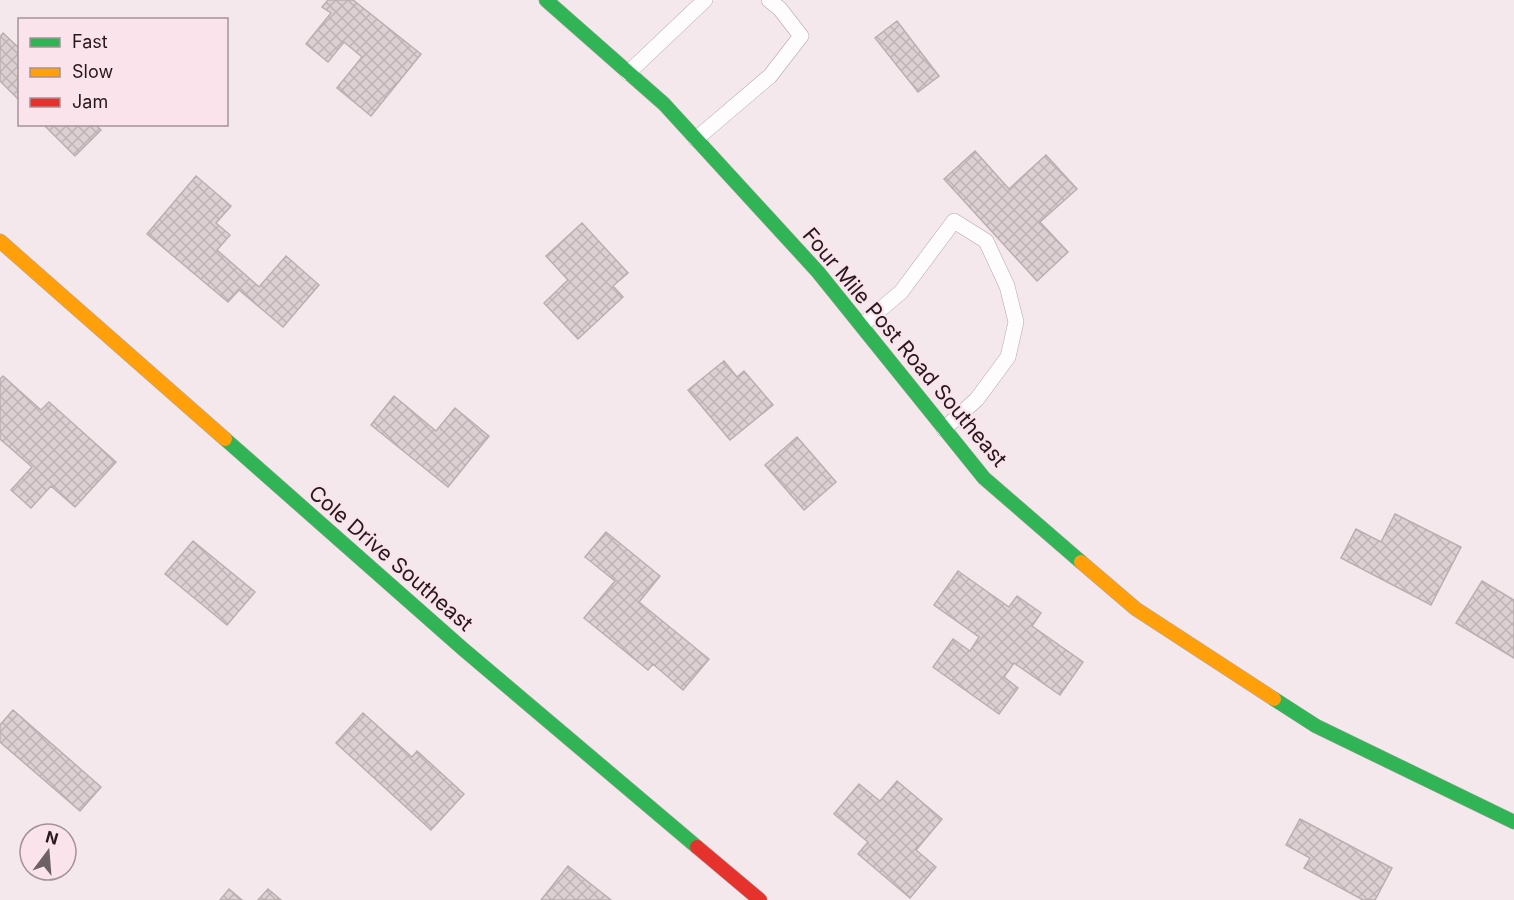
<svg xmlns="http://www.w3.org/2000/svg" width="1514" height="900" viewBox="0 0 1514 900" font-family="Inter,sans-serif">
  <style>
    .building { fill: url(#building-cross-hatch); stroke: #bbaeb0; stroke-width: 1.5 }
    .lines { fill: none; stroke-linecap: round; stroke-linejoin: round }
    .lane-casing { stroke: #b2a7ab; stroke-width: 16 }
    .fast-casing { stroke: #b2a7ab; stroke-width: 15 }
    .slow-casing { stroke: #b2a7ab; stroke-width: 15 }
    .jam-casing { stroke: #b2a7ab; stroke-width: 15 }
    .lane { stroke: #fefcfc; stroke-width: 15 }
    .fast { stroke: #30b455; stroke-width: 14 }
    .slow { stroke: #ff9f0a; stroke-width: 14 }
    .jam { stroke: #e5322d; stroke-width: 14 }
    .labels { text-anchor: middle; dominant-baseline: central; stroke-width: 4.5; stroke-linejoin: round; paint-order: stroke }
    .street-label { font-size: 21px; fill: #26181d; stroke: #fae3eb }
  </style>
  <defs>
    <pattern id="building-cross-hatch" width="8" height="8" patternUnits="userSpaceOnUse" patternTransform="scale(1.5)"><rect width="8" height="8" fill="#ddd0d2"/><path d="M0 0l8 8M0 8l8-8" fill="none" stroke="#beb2b4"/></pattern>
  </defs>
  <rect width="100%" height="100%" fill="#f5e8ec"/>
  <path class="building" d="M328 0H353L421 54 371 116 337 88 362 57 344 42 328 62 306 44 331 13 322 7Z
    M897 21 939 76 918 92 875 38Z
    M3 33 20 49V101L0 81V37Z
    M43 124H95L101 130 75 156Z
    M975 151 1009 189 1046 155 1077 189 1040 222 1068 252 1037 281 944 179Z
    M196 176 231 206 216 223 230 235 217 250 259 287 286 256 319 285 283 327 239 290 228 302 147 234Z
    M582 223 628 273 613 286 623 297 578 339 544 303 568 280 546 256Z
    M724 361 737 377 744 371 773 405 730 440 688 390Z
    M3 376 41 410 49 402 116 462 75 507 51 486 31 508 11 490 32 467 0 439V379Z
    M394 396 436 431 455 408 489 436 448 487 371 425Z
    M797 437 836 482 804 510 765 465Z
    M1395 514 1461 547 1431 605 1341 558 1356 529 1381 542Z
    M606 532 660 576 639 602 709 659 683 690 653 664 648 670 584 618 615 581 585 557Z
    M193 541 255 592 227 625 165 574Z
    M958 571 1009 607 1017 596 1041 613 1032 626 1083 662 1060 695 1014 663 1004 677 1018 688 999 714 933 667 953 639 970 651 979 637 934 605Z
    M1482 581 1514 600V658L1456 623Z
    M13 710 101 787 80 811 0 742V725Z
    M363 713 412 757 417 751 464 794 431 830 336 743Z
    M897 781 942 819 916 850 936 867 910 898 858 854 868 842 834 814 859 784 880 801Z
    M1300 819 1392 868 1375 900H1363L1304 868 1310 858 1286 845Z
    M568 866 611 900H541Z
    M229 889 242 900H220Z
    M268 889 281 900H258Z"/>
  <g class="lines">
    <g class="lane-casing">
      <path id="lane" d="M628 73 705 0
        M696 139 770 76 801 36 780 9 769 0
        M862 325 901 292 954 221 986 241 1007 286 1016 322 1008 357 977 399 944 429"/>
    </g>
    <g class="fast-casing">
      <path id="fast" d="M546 0 664 104 818 272 984 478 1081 562
        M225 439 463 649 697 847
        M1274 699 1316 726 1514 822"/>
    </g>
    <g class="slow-casing">
      <path id="slow" d="M0 241 225 439
        M1081 562 1136 609 1274 699"/>
    </g>
    <g class="jam-casing">
      <path id="jam" d="M697 847 760 900"/>
    </g>
    <use href="#lane" class="lane"/>
    <use href="#fast" class="fast"/>
    <use href="#slow" class="slow"/>
    <use href="#jam" class="jam"/>
  </g>
  <g class="labels">
    <g class="street-label">
      <text transform="translate(905 347) rotate(50)">Four Mile Post Road Southeast</text>
      <text transform="translate(391 558) rotate(41)">Cole Drive Southeast</text>
    </g>
  </g>
  <rect x="18" y="18" width="210" height="108" fill="#fae3eb" stroke="#a59299" stroke-width="1.5"/>
  <rect x="30" y="38" width="30" height="9" fill="#30b455" stroke="#a59299" stroke-width="1.5"/>
  <text x="72" y="48" font-size="18" fill="#26181d">Fast</text>
  <rect x="30" y="68" width="30" height="9" fill="#ff9f0a" stroke="#a59299" stroke-width="1.5"/>
  <text x="72" y="78" font-size="18" fill="#26181d">Slow</text>
  <rect x="30" y="98" width="30" height="9" fill="#e5322d" stroke="#a59299" stroke-width="1.5"/>
  <text x="72" y="108" font-size="18" fill="#26181d">Jam</text>
  <g transform="translate(48 852) rotate(16)"><circle r="28" fill="#fae3eb" stroke="#a59299" stroke-width="1.5"/>
  <path d="M0-4.5L10 22L0 15L-10 22Z" fill="#6e6165"/>
  <text y="-9" font-size="16" font-weight="bold" text-anchor="middle" fill="#26181d">N</text>
  </g>
</svg>
